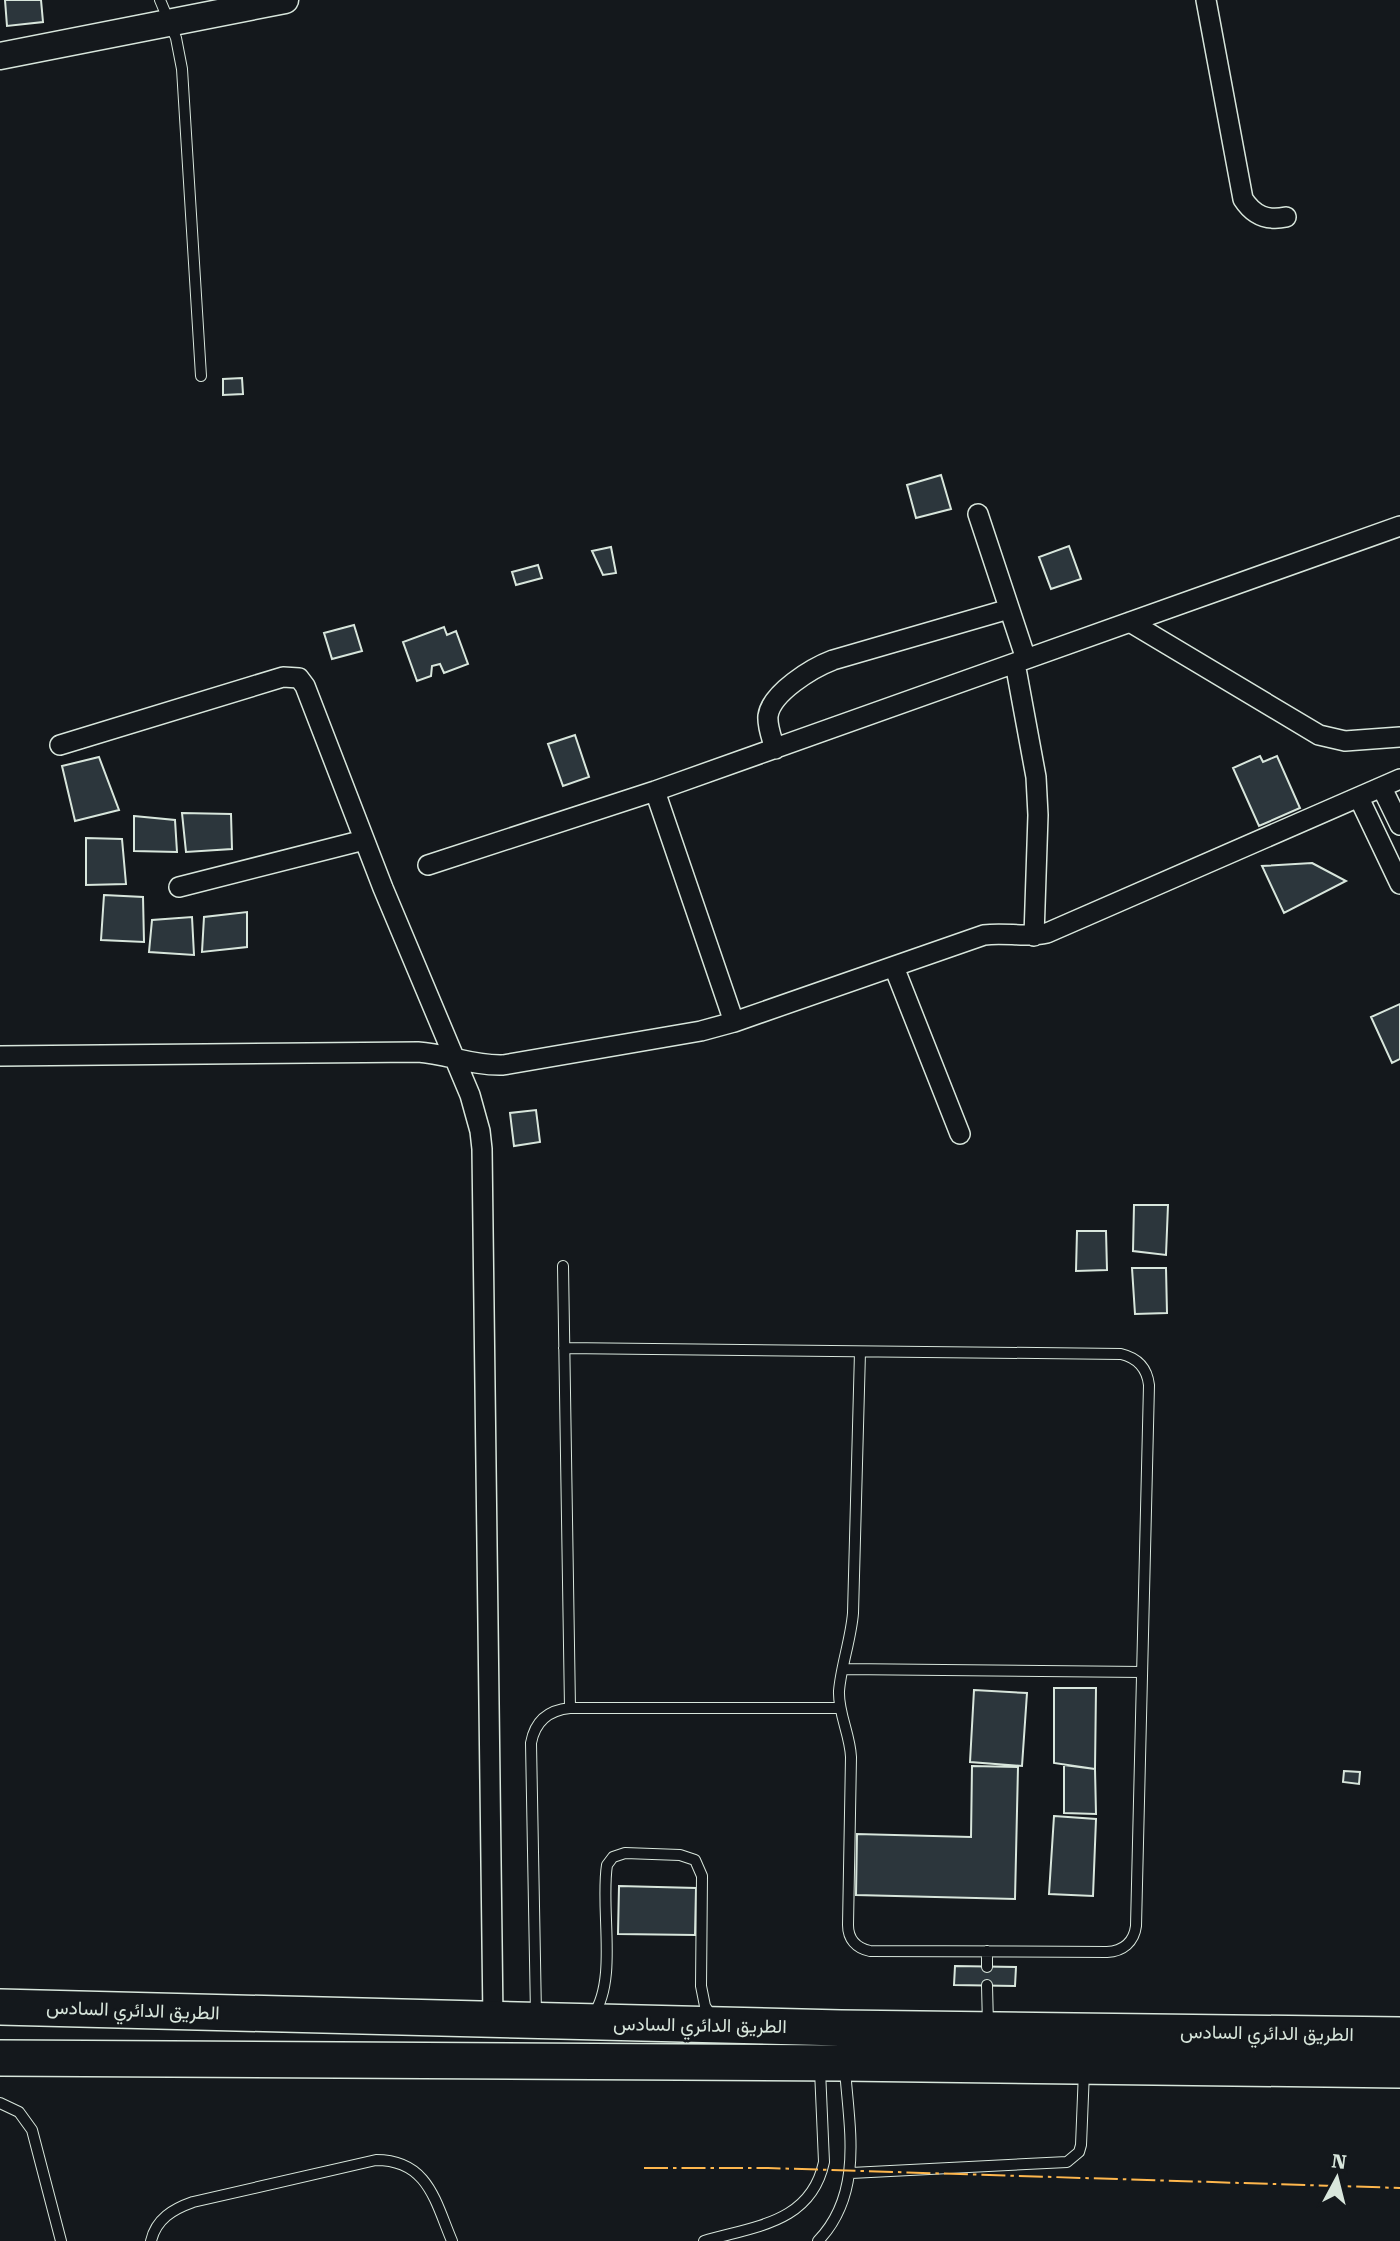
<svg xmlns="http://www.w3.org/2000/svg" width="1400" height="2241" viewBox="0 0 1400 2241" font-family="'Roboto Serif',Vazirmatn,serif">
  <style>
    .building { fill: #2c363c; stroke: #d8e6dc; stroke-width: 2 }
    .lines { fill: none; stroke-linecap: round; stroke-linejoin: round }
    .lane-casing { stroke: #d8e6dc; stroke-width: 12 }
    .street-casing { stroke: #d8e6dc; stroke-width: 22 }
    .secondary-casing { stroke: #d8e6dc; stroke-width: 29 }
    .highway-casing { stroke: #d8e6dc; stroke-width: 38 }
    .lane { stroke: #14181c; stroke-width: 10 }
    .street { stroke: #14181c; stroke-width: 19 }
    .secondary { stroke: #14181c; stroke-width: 26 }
    .highway { stroke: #14181c; stroke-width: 35 }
    .power { stroke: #ffb74d; stroke-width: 2; stroke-dasharray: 24 5 3.5 5; stroke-linecap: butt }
    .labels { text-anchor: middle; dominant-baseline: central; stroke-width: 5; stroke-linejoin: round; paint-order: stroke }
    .street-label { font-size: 19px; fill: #d8e6dc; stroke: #14181c }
  </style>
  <rect width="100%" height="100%" fill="#14181c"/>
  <path class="building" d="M5 0H41L43 22 7 26Z
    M242 378 243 394 223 395V379Z
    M941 475 951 509 916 518 907 485Z
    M1069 546 1081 579 1051 589 1039 557Z
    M611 547 616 573 603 575 592 551Z
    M538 565 542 578 516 585 512 572Z
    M354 625 362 651 332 659 324 633Z
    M444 627 447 635 456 631 468 664 444 673 440 664 432 666 431 676 417 681 403 642Z
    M575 735 589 777 563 786 548 744Z
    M1260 756 1263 762 1277 756 1300 808 1259 826 1233 768Z
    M99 757 119 810 75 821 62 766Z
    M182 813 231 814 232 849 186 852Z
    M134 816 175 820 177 852 134 851Z
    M86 838 122 839 126 884 86 885Z
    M1312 863 1346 881 1284 913 1262 866Z
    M104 895 143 897 144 942 101 940Z
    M247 912V947L202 952 204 917Z
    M192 917 194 955 149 952 152 920Z
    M1400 1004V1059L1392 1063 1371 1017Z
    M536 1110 540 1142 514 1146 510 1113Z
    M1134 1205H1168L1166 1255 1133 1251Z
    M1077 1231H1106L1107 1270 1076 1271Z
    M1132 1268H1166L1167 1313 1135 1314Z
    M1054 1688H1096L1095 1769 1054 1763Z
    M974 1690 1027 1693 1022 1766 970 1762Z
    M1064 1765 1095 1769 1096 1814 1064 1813Z
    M972 1766 1018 1767 1015 1899 856 1895 857 1834 971 1837Z
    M1344 1771 1360 1772 1359 1784 1343 1782Z
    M1054 1816 1096 1819 1093 1896 1049 1894Z
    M619 1886 696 1888 695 1935 618 1934Z
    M955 1966 1016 1967 1015 1986 954 1985Z"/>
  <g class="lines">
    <g class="lane-casing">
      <path id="lane" d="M160 0 176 38 182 69 201 376
        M563 1266 570 1708
        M564 1348 1121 1354C1138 1358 1147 1368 1149 1385L1136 1926C1134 1942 1123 1951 1107 1952L870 1951C856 1948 848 1939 848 1925L851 1757C850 1734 838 1713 839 1691 841 1666 851 1639 853 1613L860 1352
        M844 1669 1142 1672
        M987 1967V1951
        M987 1985 988 2025
        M536 2014 531 1743C535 1721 549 1710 570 1708H840
        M593 2015C618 1980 600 1908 607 1865L613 1857 625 1853 680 1855 695 1860 702 1876 701 1986 705 2006 712 2017
        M0 2103 19 2112 32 2130 61 2241
        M851 2173 1067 2162 1079 2152 1081 2145 1084 2071
        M151 2241C156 2219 173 2209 193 2202L376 2160C428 2160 435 2201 452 2241
        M704 2241C755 2226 811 2223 824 2162L820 2070
        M818 2241C864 2193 849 2128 845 2069"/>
    </g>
    <g class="street-casing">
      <path id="street" d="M1206 0 1243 199C1254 216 1267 221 1286 217
        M978 514 1026 659
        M1130 622 1319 735 1345 741 1400 737
        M1015 663 1036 777 1038 815 1034 936
        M60 745 283 677 299 678 305 686 383 888 470 1095 480 1131 482 1149 493 2020
        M775 749C772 738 767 727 768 716 771 693 812 668 833 660L1009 609
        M1382 788 1400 825
        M655 791 734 1022
        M1359 798 1400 884
        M428 865 655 791 1400 526
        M179 887 364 840
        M894 967 960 1134
        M0 1056 418 1052C447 1054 473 1066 503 1065L701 1031 734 1022 984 935C1006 932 1025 938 1047 933L1400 779"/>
    </g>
    <g class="secondary-casing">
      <path id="secondary" d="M0 56 285 0"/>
    </g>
    <g class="highway-casing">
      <path id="highway" d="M0 2007 841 2028 1400 2035
        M0 2058 844 2063 1400 2070"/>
    </g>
    <use href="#lane" class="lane"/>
    <use href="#street" class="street"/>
    <use href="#secondary" class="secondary"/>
    <use href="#highway" class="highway"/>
    <path class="power" d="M644 2168H768L1400 2188"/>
  </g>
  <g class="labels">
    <g class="street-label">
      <text transform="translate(133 2010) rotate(2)">الطريق الدائري السادس</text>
      <text transform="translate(700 2025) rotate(1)">الطريق الدائري السادس</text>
      <text transform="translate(1267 2033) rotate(1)">الطريق الدائري السادس</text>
    </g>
  </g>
  <g transform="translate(1337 2178) rotate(7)" stroke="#14181c" stroke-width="5" paint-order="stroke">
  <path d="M0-5L12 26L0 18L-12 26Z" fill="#d8e6dc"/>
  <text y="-10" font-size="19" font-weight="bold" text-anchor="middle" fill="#d8e6dc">N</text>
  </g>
</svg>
